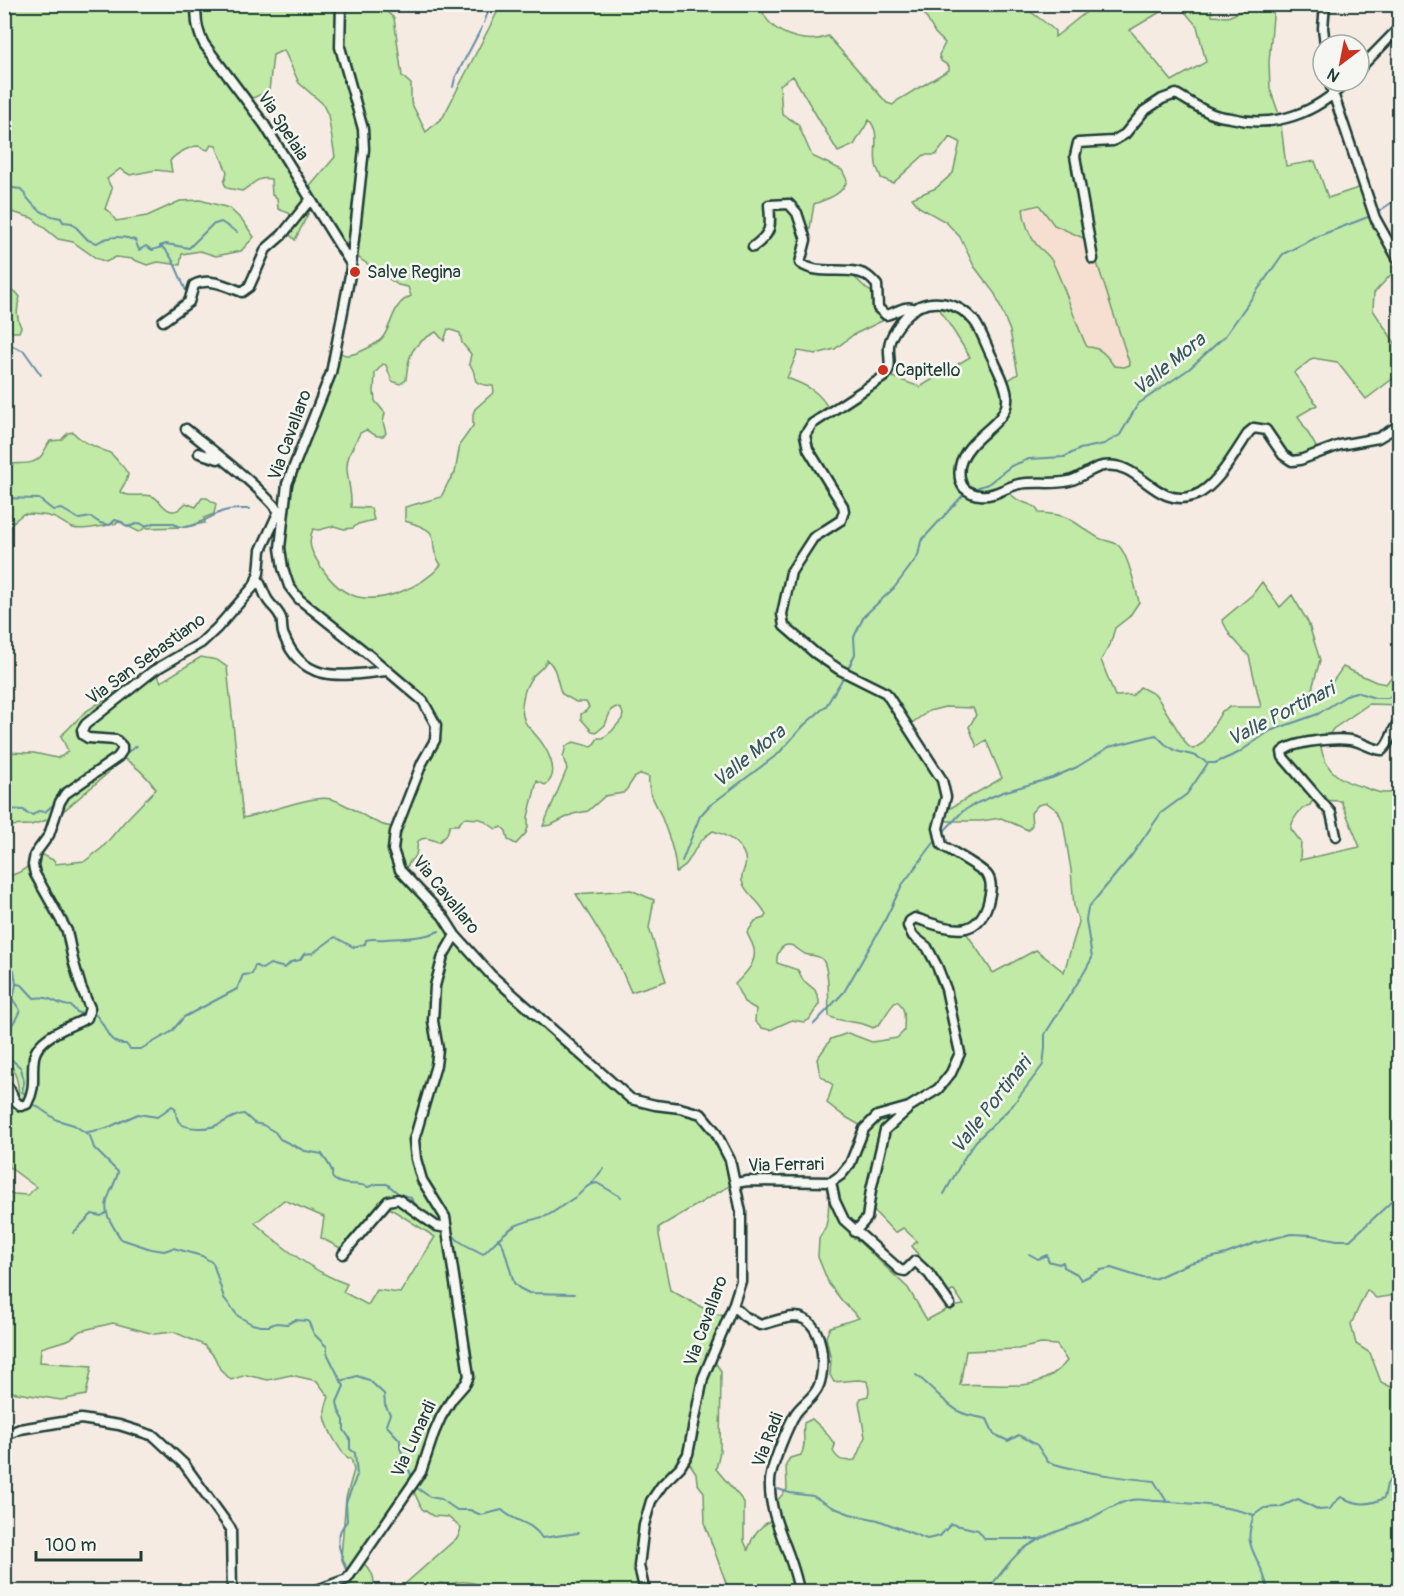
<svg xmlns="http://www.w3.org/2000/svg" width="1404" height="1596" viewBox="0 0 1404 1596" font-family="Pangolin,sans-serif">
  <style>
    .built { fill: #f6ded1 }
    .green { fill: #c1eaa6; stroke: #70946d; stroke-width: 1.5; fill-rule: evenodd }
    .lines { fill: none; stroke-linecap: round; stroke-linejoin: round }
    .stream { stroke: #658fa5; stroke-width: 2 }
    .minor-casing { stroke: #1f3d34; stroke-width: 13 }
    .minor { stroke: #f6f6f2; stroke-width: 8 }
    .poi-dot { fill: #c8321e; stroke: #f6f6f2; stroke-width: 2 }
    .labels { text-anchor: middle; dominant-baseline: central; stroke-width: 5; stroke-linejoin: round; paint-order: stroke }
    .street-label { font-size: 18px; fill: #1f3d34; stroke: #f6f6f2 }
    .poi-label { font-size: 18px; fill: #1f3d34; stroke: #f6f6f2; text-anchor: start }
    .water-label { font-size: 20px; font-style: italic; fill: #36585a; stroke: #f6f6f2 }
  </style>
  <rect width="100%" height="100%" fill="#f6ebe3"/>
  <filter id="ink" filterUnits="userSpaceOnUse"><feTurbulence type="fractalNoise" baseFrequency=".0167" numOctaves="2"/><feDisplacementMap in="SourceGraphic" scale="12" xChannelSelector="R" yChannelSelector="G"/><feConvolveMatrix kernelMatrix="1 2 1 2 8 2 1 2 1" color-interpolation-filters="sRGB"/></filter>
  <g filter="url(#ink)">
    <path class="built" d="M1039 205 1054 225 1090 241 1130 365 1124 367 1114 366 1105 353 1095 347H1087L1083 340 1074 311 1050 258 1034 242 1025 220 1023 209Z"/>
    <path class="green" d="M1014 4 1017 6 1023 5C1033 15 1045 21 1055 31V37L1095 5H1172L1130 30 1172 81 1206 62 1197 26 1179 5H1211L1212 16 1228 17 1255 5H1274L1269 62 1270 89 1280 117 1286 166 1315 161 1328 198 1367 185C1376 214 1390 239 1397 268L1374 293 1373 310 1399 349V374L1366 399 1337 362 1313 358 1294 373 1317 405 1298 416 1318 450 1293 457C1276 447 1275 426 1254 423L1248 427C1230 453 1210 495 1174 494L1103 463 1065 477 1025 479 1001 487 1018 500 1036 507 1039 513C1071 514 1072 522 1097 537 1103 541 1114 541 1119 546 1128 555 1136 589 1139 602L1129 617 1115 628 1110 645 1101 660 1115 696 1133 695 1140 687 1156 695 1187 745 1193 749 1203 743 1222 711 1230 707H1261L1249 656 1230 635 1222 620 1252 595 1262 582 1280 607 1292 595 1308 622 1320 660 1312 689C1329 692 1334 679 1343 667L1376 682 1386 684 1399 667V705L1369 704 1333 729 1321 747C1325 771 1340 781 1363 787 1375 791 1381 795 1394 792L1399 801V927L1390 932 1400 949 1399 1289 1390 1296 1376 1298 1367 1290 1351 1324 1356 1344 1370 1353 1381 1382 1397 1390 1399 1388V1591H729L705 1525 704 1492 697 1483 696 1473 686 1458 659 1487 640 1546 643 1591 493 1592C483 1585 473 1581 460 1582 452 1583 448 1585 440 1583L429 1591H397L458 1537 461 1528 448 1517 433 1516 422 1509 411 1486 359 1558C369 1569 379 1577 371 1591H333L330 1582 348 1576 341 1557 346 1498 354 1470 351 1458 348 1459C338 1448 328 1431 325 1416 324 1410 327 1402 329 1397L317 1381 291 1375 268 1380 246 1375 231 1380 220 1369 214 1356 204 1345 174 1332 154 1334 113 1323 80 1331 70 1339 41 1348 40 1362 92 1366 86 1395 61 1400 5 1391V1279L12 1263 13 1256 5 1250V1190L13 1194 28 1195 36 1187 9 1167 5 1154V1106L17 1100C22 1083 12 1067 5 1052V876C20 876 31 864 41 854L55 861V864L85 861 102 848 125 821 156 789C146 775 136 765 121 757L108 773 61 813 44 821 31 825 5 826V752L34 753 57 758 62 756 68 751 61 736 85 712 154 667 161 682 201 657 217 660 227 667 243 818C264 814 313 794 331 799 353 805 374 827 395 827L435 738 436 728 426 708 394 674 344 641 304 603 282 562 278 526 288 477 322 396 333 349C337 351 342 354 346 355 355 356 378 344 383 337 394 321 392 304 411 296L408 287 398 285 353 254 351 261 312 206 295 240 289 234 291 218 289 213 278 209 277 198 272 195 271 179C257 176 253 185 242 191L227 188 224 183 227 172 216 146 211 145 208 150C204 149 201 146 197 146 189 147 175 154 170 161L172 172 156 170 130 175 120 169 107 179 112 189 105 209 110 212 116 221 147 216 180 201 200 200 229 208 243 221 254 237 241 251 216 256 200 251 182 254 180 265 158 262 147 265 132 259 116 257 106 262 96 258 73 242 58 239 32 218 5 210V5H379L394 18 402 76 411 84V102L426 132 443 117 501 5H759C762 10 765 18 769 22 782 37 810 44 828 36L887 103 893 105 898 100 949 70V66L941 61 939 55 945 43 935 33 922 10 905 5ZM284 50 299 83 322 103 328 115 335 157 306 191 250 99 269 91 273 55ZM793 76 838 152 854 145 869 120C881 133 873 148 876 164 876 168 880 173 881 178L893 183 924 155H936L950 137 960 142 953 173 936 188 912 198 919 207 946 222 960 237 974 266 995 294 1010 331 1018 374 1007 381 969 314 935 302 970 357 920 387 887 375 829 410C820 391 806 385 787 378L798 351 816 354 835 349 853 335 888 318 879 314V296L868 290 850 273 804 266 814 204C827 199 843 195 847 180L842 170 812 156 798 124 782 114 780 85ZM1039 205 1054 225 1090 241 1130 365 1124 367 1114 366C1106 355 1101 347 1087 347 1074 320 1066 289 1052 261 1048 254 1041 250 1036 244 1029 235 1024 220 1023 209ZM448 329 460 333 462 343 471 354 469 364C481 376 465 384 493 386L494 392 475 409 473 414V426L460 444 455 473 449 481 441 497 405 507V521C450 534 423 539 441 565 423 586 380 606 352 595 338 590 329 579 321 567 313 554 306 545 313 529L319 530 334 526 344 529 353 528 358 524 374 520 371 508 351 507C352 494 348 482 347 469 346 456 355 444 360 433L366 430 377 436H383L386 433 383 422 385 413 375 401 374 392 375 373 383 364 386 365 392 381 400 384 406 380C408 354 412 344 436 332L444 341ZM547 660C558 668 556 682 562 694L576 702H586L589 707 586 711 581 714V719L592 731 597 732 605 725 611 710 616 707 621 709 623 714 622 719 612 731 603 738H598L592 747 574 742 566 746 563 757 567 769 543 826 551 825 573 814 588 811 605 796 623 793 627 789 634 778 641 774 649 777C647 791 654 800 660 813 667 832 676 853 676 873 695 861 691 844 713 831 728 835 749 848 745 866 743 873 740 877 743 884 748 896 762 903 766 915L764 918 755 921 747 933C749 938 752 942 753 946 759 961 745 974 735 984L744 1002 756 1009 755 1022 762 1028 770 1030 792 1020 804 1022 809 1020 819 1004V1000L815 990 803 980 798 970 777 963C776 953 782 942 793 946 797 948 801 952 805 954 811 956 819 955 823 960 830 972 828 1002 829 1016 839 1023 859 1020 873 1028 884 1024 887 1008 897 1001 907 1009 904 1020 904 1031L897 1038 872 1042 848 1033 831 1039 817 1059 820 1075 833 1085 827 1103 844 1116 865 1128 852 1159 830 1184 828 1215 826 1226 819 1239 818 1257 829 1284 843 1302 859 1318 830 1327 826 1337 831 1360 830 1375 834 1382 858 1380 867 1381 869 1390 868 1396 861 1398 859 1402 865 1437 855 1460C844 1461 839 1462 833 1451L835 1445 826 1432 812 1419 804 1423C802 1435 807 1443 801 1455L790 1458 786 1464 787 1489 777 1501 772 1520C758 1527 753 1535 748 1550L744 1541V1502L716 1469 720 1451 721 1371 710 1355 727 1316 714 1314 670 1290 659 1235V1227L738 1181 712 1125 700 1114 623 1094 471 953 442 915 401 876 411 860 416 856 418 841C425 835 432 840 439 842L447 834 450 825H458L464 818 481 819 496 829 502 827 506 831 508 840 516 844 526 833 528 827V817L537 781 545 785C563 773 545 745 534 733 531 729 527 726 525 722 519 709 523 689 532 677 537 671 544 668 547 660ZM945 707 973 708 976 715 969 727 977 747 986 740 1002 778 942 813 946 789 909 725 929 711ZM1313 800 1341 801 1360 847 1300 860 1301 842 1291 829C1292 819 1300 808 1310 805ZM1047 803 1058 811 1063 822 1071 870 1074 907 1079 922 1064 972 1036 950 993 973 963 928 981 915 990 884 981 870 943 845 939 821H981L1001 818 1028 830 1032 825 1031 813 1038 805ZM284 1200 324 1217 321 1238 350 1253 388 1207 435 1237 400 1293 377 1290 368 1305 343 1292 347 1284C313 1272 282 1247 255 1223ZM874 1211 895 1233 903 1228 917 1241 912 1246 946 1295 954 1290 964 1305 951 1307 927 1320 908 1288 854 1237ZM1041 1344 1057 1345 1067 1361C1036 1398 1000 1381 960 1385L966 1351 1018 1349Z
      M5 282 6 288 16 292 20 297C16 308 16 317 21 327L19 332H8L5 336Z
      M73 432C82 443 97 447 110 453 112 454 128 472 128 474 128 481 122 486 120 492 130 499 143 492 154 497 161 501 165 512 174 511 179 511 182 506 186 503L196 507 202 498H207L216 504 214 514 204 518 205 523 186 527 145 528 139 532 120 522C111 525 81 531 73 528 66 525 59 519 52 517 43 514 32 514 23 514L12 523 5 537V465C18 461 32 468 42 455 45 450 47 446 50 441L61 440 68 433Z
      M631 890 654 900 649 928 666 981 631 992 617 960 576 894Z"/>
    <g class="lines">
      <path class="stream" d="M484 23 491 4
        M453 87 455 78 482 27
        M4 187 21 189C32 206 41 215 61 218L63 222 72 223 88 240 97 243C109 235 122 236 135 240L139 250 146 246 152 250 162 247C173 254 181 281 187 293
        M1379 211 1400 197
        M160 246 166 244 189 248 212 225 221 222 237 232
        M4 339 8 344 24 351 41 375
        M973 489 988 484 1011 466 1029 459 1064 457 1080 449 1104 444 1120 435 1138 404 1189 369 1225 336 1283 254 1321 235 1368 217
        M4 498 39 499 53 510 62 509 79 519 91 517 100 523 110 525 115 520 122 522 127 527 140 523 145 526 154 523H173C184 535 209 517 221 512 230 508 240 509 250 509
        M848 669 855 654 854 637 864 616 894 588 918 556 921 541 965 493
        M124 754 137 746
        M79 789 104 772
        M4 809 24 810 26 813 33 815 38 811 45 812 55 803
        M944 831 963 811 977 803 1003 792 1052 778 1077 767 1109 747 1156 735 1165 744 1176 751 1196 756 1208 763H1215L1238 753 1270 731 1318 714 1349 694 1356 692 1375 698H1388L1400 689
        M682 861 700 816 709 806 778 754 804 725 826 706 843 678
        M4 963 14 970 16 984 13 1000 20 1010C16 1022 7 1029 4 1042
        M17 984 22 985 34 998C54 995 55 1006 71 1006L78 1013H83
        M92 1015 93 1013C108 1022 104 1045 126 1044L130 1049H141L171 1032 184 1017 237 989 243 975 252 974 255 965 262 969 270 964 285 968 291 962 300 960 304 954 313 953 335 937 353 947 365 944 366 940C373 938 379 940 386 939 403 938 424 938 439 931
        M814 1024 844 992 883 924 902 885 936 840
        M4 1050 12 1060 21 1068 24 1082 22 1092 27 1095
        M32 1103 57 1120 74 1125 86 1133 90 1136 94 1148 118 1172C116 1185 103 1199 107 1213 109 1222 117 1232 121 1239L151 1249 164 1251 173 1248 202 1256 213 1263 224 1298 238 1316 252 1324 261 1326H269L276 1323 287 1324 295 1320 308 1321 314 1334 327 1347V1353L341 1381 357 1376 369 1380 384 1394 385 1405 390 1414 386 1425 400 1440V1448L412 1477
        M88 1132 107 1128 138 1114 157 1117 172 1106 175 1108C176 1112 176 1118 179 1122 185 1130 209 1129 217 1125 226 1122 233 1115 244 1114L254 1123 263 1125 275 1132 280 1139 305 1151 322 1154C325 1159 330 1165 332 1171 333 1175 330 1177 335 1180 344 1187 358 1182 368 1187L377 1184H387L399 1194 410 1197 421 1211 428 1213 433 1220
        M592 1183 603 1169
        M944 1194 966 1155 976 1141 1012 1106 1043 1065 1045 1048V1034L1085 971 1092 958 1086 920 1088 908 1132 855 1161 813 1187 794 1208 763
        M73 1233 92 1214 101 1216 106 1213
        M454 1236C461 1245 473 1248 483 1254 493 1245 502 1233 515 1226 525 1221 536 1219 546 1216 556 1212 565 1203 574 1198 584 1193 583 1185 597 1183L621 1197
        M498 1238 503 1245 514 1283 519 1288 529 1293 574 1294
        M1029 1254 1038 1259 1047 1255 1048 1261 1059 1264 1063 1262 1064 1267 1077 1274 1081 1280 1101 1270 1111 1268 1143 1278 1154 1279 1190 1263 1226 1254 1255 1243 1291 1234 1311 1235 1337 1240H1350L1389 1204 1400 1190
        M916 1375C932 1386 943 1403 960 1412 968 1416 979 1417 987 1419L994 1434 1008 1441 1019 1435 1037 1445 1048 1462C1083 1473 1117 1477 1154 1481L1167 1502
        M341 1381 344 1386 337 1402 339 1411 344 1420V1430L350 1439V1449L355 1453 357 1475 346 1503 347 1521C331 1540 341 1550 347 1571
        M417 1488 430 1497 441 1499 457 1510H470L481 1515 502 1510C515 1523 532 1521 542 1538L578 1533
        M778 1489 790 1493 813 1496 832 1507 850 1514 878 1520 927 1539 940 1536 951 1524 978 1530 985 1539H1039
        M345 1584 343 1589 346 1592
        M985 1592C998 1579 1008 1561 1022 1550 1040 1537 1060 1530 1081 1523 1098 1516 1114 1503 1131 1500 1140 1498 1149 1501 1158 1501 1192 1504 1222 1504 1254 1515
        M1268 1592C1268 1585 1265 1580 1263 1573 1252 1547 1244 1544 1254 1515L1264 1508 1280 1507 1298 1499 1319 1510 1330 1509 1335 1502 1341 1497C1357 1505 1368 1506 1384 1498L1387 1484 1400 1467"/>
      <g class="minor-casing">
        <path id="minor" d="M197 4C195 19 197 31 204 44L264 124 351 264
          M341 4 340 47 363 129 364 149 350 275 331 373 287 484 280 548 283 568 289 586 299 599 369 655 423 701 436 725 435 740 422 763 395 832 393 850 400 870 443 916 455 935 491 975 631 1099 655 1105 680 1108 701 1114 715 1131 730 1160 741 1212V1281L733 1306 703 1378 688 1454 680 1467 662 1485 651 1501 644 1525 639 1566 645 1592
          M1325 4 1323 28 1325 45
          M1359 69 1400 27
          M1329 81 1375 218 1400 263
          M753 247C772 233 771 227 769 205L789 204 797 213 806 240 800 263C819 277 846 265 866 275 870 277 874 282 877 285L878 308 886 315C896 313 905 304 915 309
          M1093 259 1075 156 1078 143 1113 141 1125 134 1144 111 1162 99 1176 94C1187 100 1197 107 1208 112 1215 116 1223 117 1231 118 1274 129 1317 113 1347 81
          M163 321 189 302 194 285C209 277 227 286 242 292L249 287 266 249 282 235 310 200
          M186 429C218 455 252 480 279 511
          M199 453 218 459
          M257 578C262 585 263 592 267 599 271 606 278 610 281 618 283 623 281 630 284 636 304 686 344 675 387 671
          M1336 836 1331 813 1283 757 1282 752C1293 741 1335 738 1350 740 1361 741 1370 749 1382 750 1391 743 1392 729 1400 720
          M4 1087 9 1088 15 1101 21 1106 27 1104C37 1085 31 1076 34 1057 38 1036 70 1027 87 1018L90 1008 81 987 73 960 67 931 35 874 33 865 35 854 49 835 60 802 65 794 118 757 122 751V746L116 740 88 738 83 735 82 730 86 724 153 671 201 643 217 628 254 586 259 573 261 550 279 511 284 508
          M831 1182 835 1201 844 1220 900 1270 905 1271 915 1261 929 1274 950 1304
          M735 1183 748 1181 831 1182 841 1175 850 1164 864 1129 877 1116 909 1107 938 1089 951 1073 960 1053 946 989 937 966 927 947 913 936 908 926 910 921 915 918C944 927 976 943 988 903 990 894 993 884 988 876 983 868 952 852 942 845L938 828 946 797 942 780 886 693 840 670 815 653 784 626 782 614 791 572 813 538 841 520 844 511 843 506 808 449 805 435 812 424 885 376C893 366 888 358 889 346 890 335 900 323 907 315 927 295 958 301 975 322 982 332 987 348 993 359 998 371 1006 383 1007 397 1010 424 967 435 960 466 959 473 959 482 964 488 968 492 975 495 980 495 994 497 1006 487 1019 484 1036 481 1053 485 1069 481 1081 478 1091 468 1103 466 1140 460 1154 508 1193 496 1215 490 1237 450 1249 432L1254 428 1266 430 1283 455 1292 461 1300 460 1340 445 1378 438 1400 425
          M855 1232 867 1218 871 1190 885 1130 907 1110
          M343 1254 388 1201 398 1199 436 1226 446 1228
          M733 1306 744 1316 760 1325C770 1323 784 1317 795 1317 824 1318 826 1366 819 1385 815 1397 803 1403 796 1413 788 1425 771 1467 770 1481 768 1520 794 1554 799 1592
          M4 1436 20 1429 81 1419 119 1425 154 1436 184 1464 231 1529 232 1592
          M311 1592 347 1579 421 1472 434 1433 441 1417 452 1399 466 1383 469 1376 445 1217 422 1180 416 1159 414 1140 436 1065 438 1049 433 1021 435 986 443 956 455 935"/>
      </g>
      <use href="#minor" class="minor"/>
    </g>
  </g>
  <g class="poi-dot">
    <circle cx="355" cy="272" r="6"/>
    <circle cx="883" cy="370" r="6"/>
  </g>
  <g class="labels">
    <g class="street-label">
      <text transform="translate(283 126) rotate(57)">Via Spelaia</text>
      <text transform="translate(290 435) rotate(-70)">Via Cavallaro</text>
      <text transform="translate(146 659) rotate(-36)">Via San Sebastiano</text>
      <text transform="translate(446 895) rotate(51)">Via Cavallaro</text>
      <text transform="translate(786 1165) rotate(-1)">Via Ferrari</text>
      <text transform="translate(706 1321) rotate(-70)">Via Cavallaro</text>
      <text transform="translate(414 1439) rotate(-65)">Via Lunardi</text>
      <text transform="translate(768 1440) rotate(-69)">Via Radi</text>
    </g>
    <g class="poi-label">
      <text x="367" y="272">Salve Regina</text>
      <text x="895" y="370">Capitello</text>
    </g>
    <g class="water-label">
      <text transform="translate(1169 364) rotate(-39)">Valle Mora</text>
      <text transform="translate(1281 714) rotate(-27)">Valle Portinari</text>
      <text transform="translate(749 756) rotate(-39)">Valle Mora</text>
      <text transform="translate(991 1105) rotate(-52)">Valle Portinari</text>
    </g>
  </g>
  <rect width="1404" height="1596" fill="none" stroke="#f6f6f2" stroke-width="24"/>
  <rect x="12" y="12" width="1380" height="1572" fill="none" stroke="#1f3d34" stroke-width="2" filter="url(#ink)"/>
  <g transform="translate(1341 63) rotate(212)"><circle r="28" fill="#f6f6f2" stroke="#a0aca6" stroke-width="1.5"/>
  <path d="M0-4.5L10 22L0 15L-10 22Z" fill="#c8321e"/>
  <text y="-9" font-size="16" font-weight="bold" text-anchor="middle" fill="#1f3d34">N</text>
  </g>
  <path d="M36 1551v9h105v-9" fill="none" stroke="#1f3d34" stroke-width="3"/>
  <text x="45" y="1551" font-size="18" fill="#1f3d34" stroke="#f6f6f2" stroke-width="4.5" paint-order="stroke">100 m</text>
</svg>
